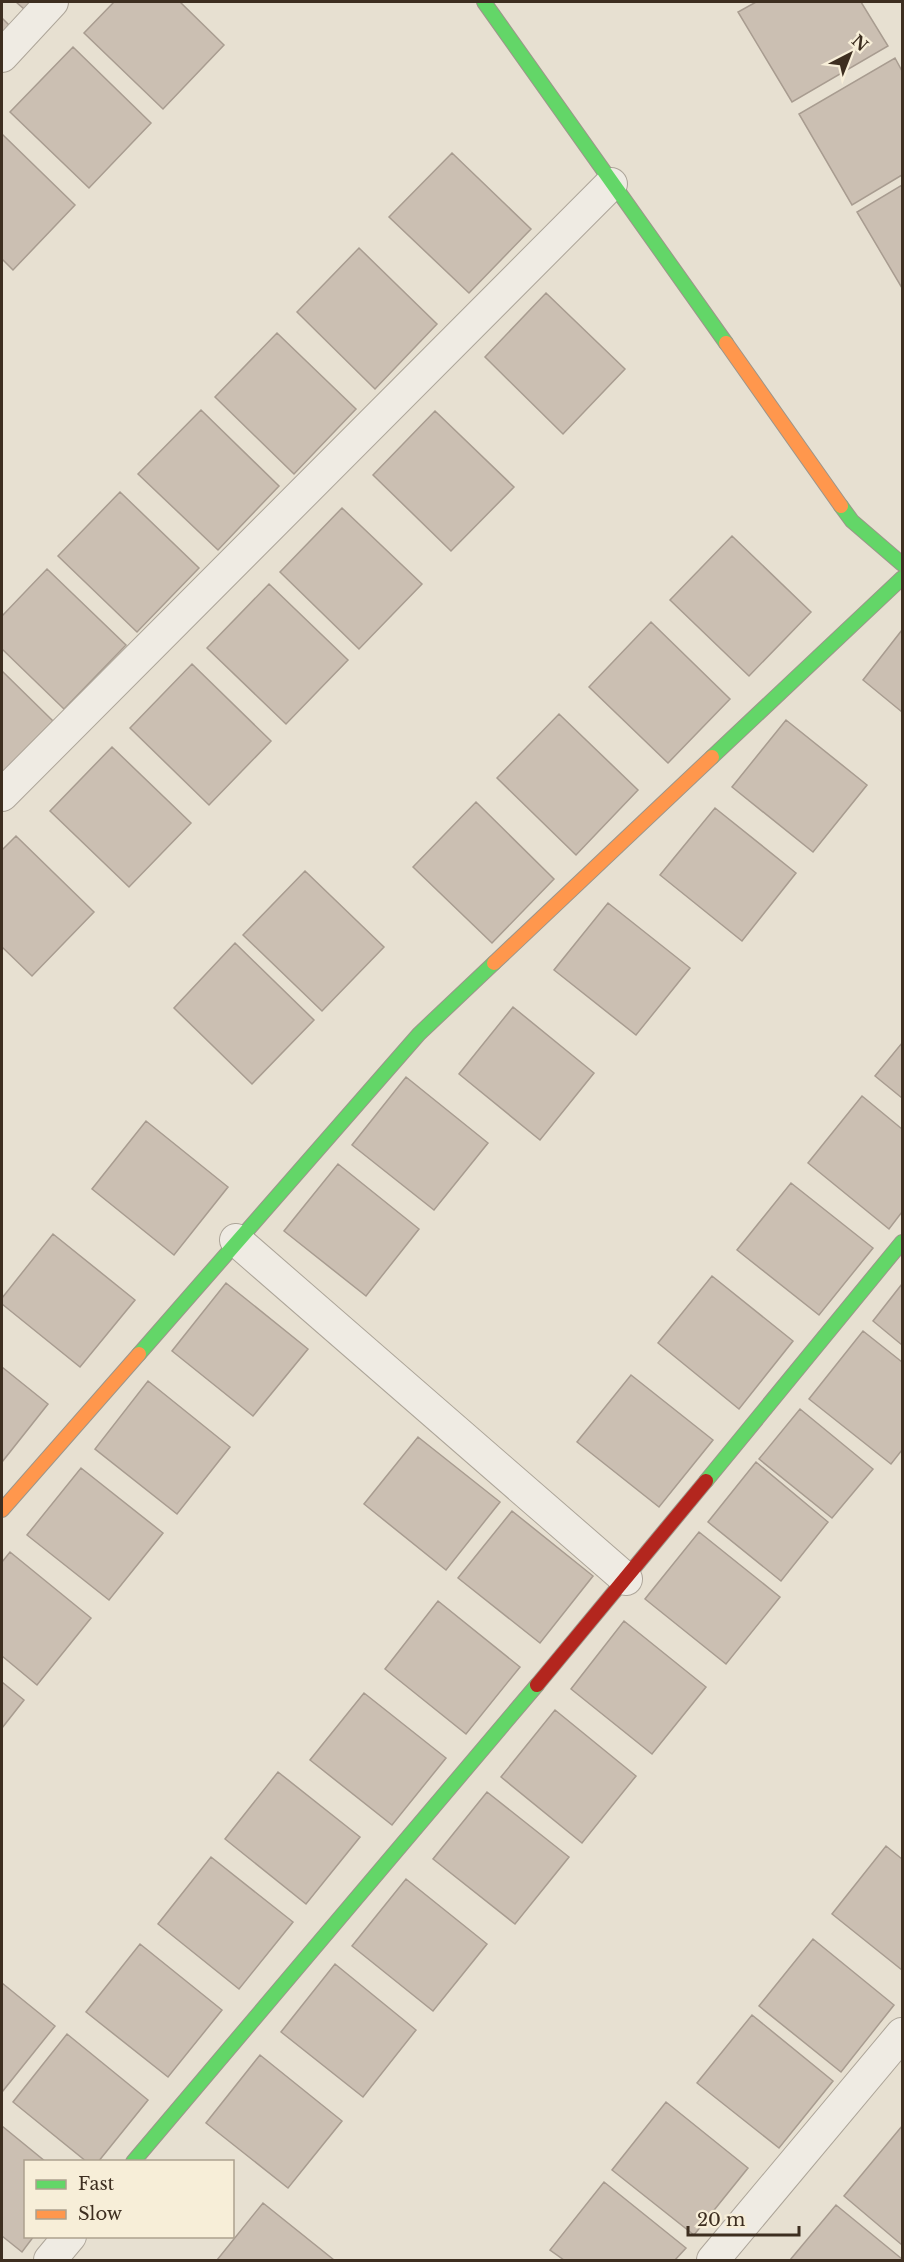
<svg xmlns="http://www.w3.org/2000/svg" width="904" height="2262" viewBox="0 0 904 2262" font-family="'Libre Baskerville',serif">
  <style>
    .building { fill: #cbbfb2; stroke: #a89c90; stroke-width: 1.5 }
    .lines { fill: none; stroke-linecap: round; stroke-linejoin: round }
    .street-casing { stroke: #ada599; stroke-width: 34 }
    .fast-casing { stroke: #9c958a; stroke-width: 16 }
    .slow-casing { stroke: #9c958a; stroke-width: 16 }
    .jam-casing { stroke: #9c958a; stroke-width: 16 }
    .street { stroke: #efebe3; stroke-width: 32 }
    .fast { stroke: #63d668; stroke-width: 14 }
    .slow { stroke: #ff974d; stroke-width: 14 }
    .jam { stroke: #b3261e; stroke-width: 14 }
  </style>
  <rect width="100%" height="100%" fill="#e7e0d1"/>
  <path class="building" d="M16 2H43L31 15Z
    M114 2H180L224 45 163 109 84 33Z
    M756 2H861L888 46 792 102 738 12Z
    M2 18 10 26 2 36Z
    M73 47 151 123 89 188 10 112Z
    M895 58 902 71V175L852 205 799 114Z
    M2 134 75 205 13 270 2 259Z
    M452 153 531 229 469 293 389 217Z
    M902 185V288L857 212Z
    M359 248 437 324 375 389 297 312Z
    M546 293 625 369 563 434 485 357Z
    M277 333 356 409 294 474 215 397Z
    M201 410 279 486 218 550 138 474Z
    M435 411 514 487 451 551 373 475Z
    M120 492 199 568 137 632 58 556Z
    M342 508 422 584 359 649 280 572Z
    M732 536 811 612 749 676 670 600Z
    M47 569 126 645 64 709 2 649V616Z
    M269 584 348 660 286 724 207 648Z
    M651 622 730 699 668 763 589 687Z
    M902 630V712L863 680Z
    M192 664 271 741 209 805 130 728Z
    M2 671 53 721 2 773Z
    M559 714 638 790 576 855 497 778Z
    M786 720 867 785 813 852 732 787Z
    M112 747 191 823 129 887 50 811Z
    M476 802 554 879 492 943 413 867Z
    M715 808 796 873 742 941 660 875Z
    M16 836 94 912 32 976 2 947V850Z
    M305 871 384 947 322 1011 243 935Z
    M608 903 690 968 636 1035 554 970Z
    M235 943 314 1020 252 1084 174 1008Z
    M513 1007 594 1073 540 1140 459 1074Z
    M902 1043V1098L875 1076Z
    M406 1077 488 1143 434 1210 352 1145Z
    M862 1096 902 1129V1212L889 1229 808 1163Z
    M146 1121 228 1187 174 1255 92 1189Z
    M338 1164 419 1229 366 1296 284 1231Z
    M791 1183 873 1248 819 1315 737 1250Z
    M53 1234 135 1300 80 1367 2 1304V1298Z
    M712 1276 793 1341 739 1409 658 1343Z
    M226 1283 308 1349 253 1416 172 1351Z
    M902 1284V1345L873 1321Z
    M863 1331 902 1362V1450L891 1464 809 1399Z
    M2 1367 48 1404 2 1462Z
    M631 1375 713 1440 659 1507 577 1442Z
    M148 1381 230 1447 177 1514 95 1449Z
    M800 1409 873 1469 832 1518 759 1459Z
    M418 1437 500 1502 446 1570 364 1504Z
    M756 1462 828 1522 781 1581 708 1522Z
    M81 1468 163 1533 109 1600 27 1535Z
    M512 1511 593 1576 540 1643 458 1578Z
    M699 1532 780 1597 726 1664 645 1599Z
    M10 1552 91 1618 37 1685 2 1656V1562Z
    M438 1601 520 1667 466 1734 385 1669Z
    M624 1621 706 1687 652 1754 571 1689Z
    M2 1682 24 1700 2 1728Z
    M364 1693 446 1758 392 1825 310 1760Z
    M555 1710 636 1776 582 1843 501 1777Z
    M278 1772 360 1837 306 1904 225 1839Z
    M487 1792 569 1857 515 1924 433 1859Z
    M886 1846 902 1859V1970L832 1914Z
    M211 1857 293 1922 239 1989 158 1924Z
    M406 1879 487 1944 433 2011 352 1946Z
    M813 1939 894 2005 841 2072 759 2006Z
    M140 1944 222 2010 168 2077 86 2012Z
    M335 1964 416 2030 363 2097 281 2032Z
    M2 1983 55 2026 2 2092Z
    M752 2015 833 2081 779 2148 697 2083Z
    M67 2034 148 2100 98 2162H87L13 2102Z
    M260 2055 342 2121 288 2188 206 2123Z
    M666 2102 748 2168 694 2235 612 2170Z
    M2 2126 46 2162H26V2236H34L22 2252 2 2236Z
    M902 2126V2245L844 2196Z
    M604 2182 686 2248 675 2260H564L550 2250Z
    M263 2203 334 2260H217Z
    M836 2205 902 2259V2260H790Z"/>
  <g class="lines">
    <g class="street-casing">
      <path id="street" d="M2 56 52 2
        M2 795 611 184
        M236 1240 626 1579
        M50 2260 70 2236
        M713 2260 902 2034"/>
    </g>
    <g class="fast-casing">
      <path id="fast" d="M484 2 726 343
        M841 506 852 521 902 564
        M712 757 902 578
        M139 1354 419 1034 494 963
        M706 1481 902 1242
        M133 2162 537 1685"/>
    </g>
    <g class="slow-casing">
      <path id="slow" d="M726 343 841 506
        M494 963 712 757
        M2 1510 139 1354"/>
    </g>
    <g class="jam-casing">
      <path id="jam" d="M537 1685 706 1481"/>
    </g>
    <use href="#street" class="street"/>
    <use href="#fast" class="fast"/>
    <use href="#slow" class="slow"/>
    <use href="#jam" class="jam"/>
  </g>
  <rect width="904" height="2262" fill="none" stroke="#3d2e20" stroke-width="6"/>
  <rect x="24" y="2160" width="210" height="78" fill="#f7eed8" stroke="#ada18e" stroke-width="1.5"/>
  <rect x="36" y="2180" width="30" height="9" fill="#63d668" stroke="#ada18e" stroke-width="1.5"/>
  <text x="78" y="2190" font-size="18" fill="#3d2e20">Fast</text>
  <rect x="36" y="2210" width="30" height="9" fill="#ff974d" stroke="#ada18e" stroke-width="1.5"/>
  <text x="78" y="2220" font-size="18" fill="#3d2e20">Slow</text>
  <g transform="translate(850 54) rotate(42)" stroke="#f7eed8" stroke-width="4.5" paint-order="stroke">
  <path d="M0-4.5L10 22L0 15L-10 22Z" fill="#3d2e20"/>
  <text y="-9" font-size="16" font-weight="bold" text-anchor="middle" fill="#3d2e20">N</text>
  </g>
  <path d="M688 2226v9h111v-9" fill="none" stroke="#3d2e20" stroke-width="3"/>
  <text x="697" y="2226" font-size="18" fill="#3d2e20" stroke="#f7eed8" stroke-width="4.5" paint-order="stroke">20 m</text>
</svg>
